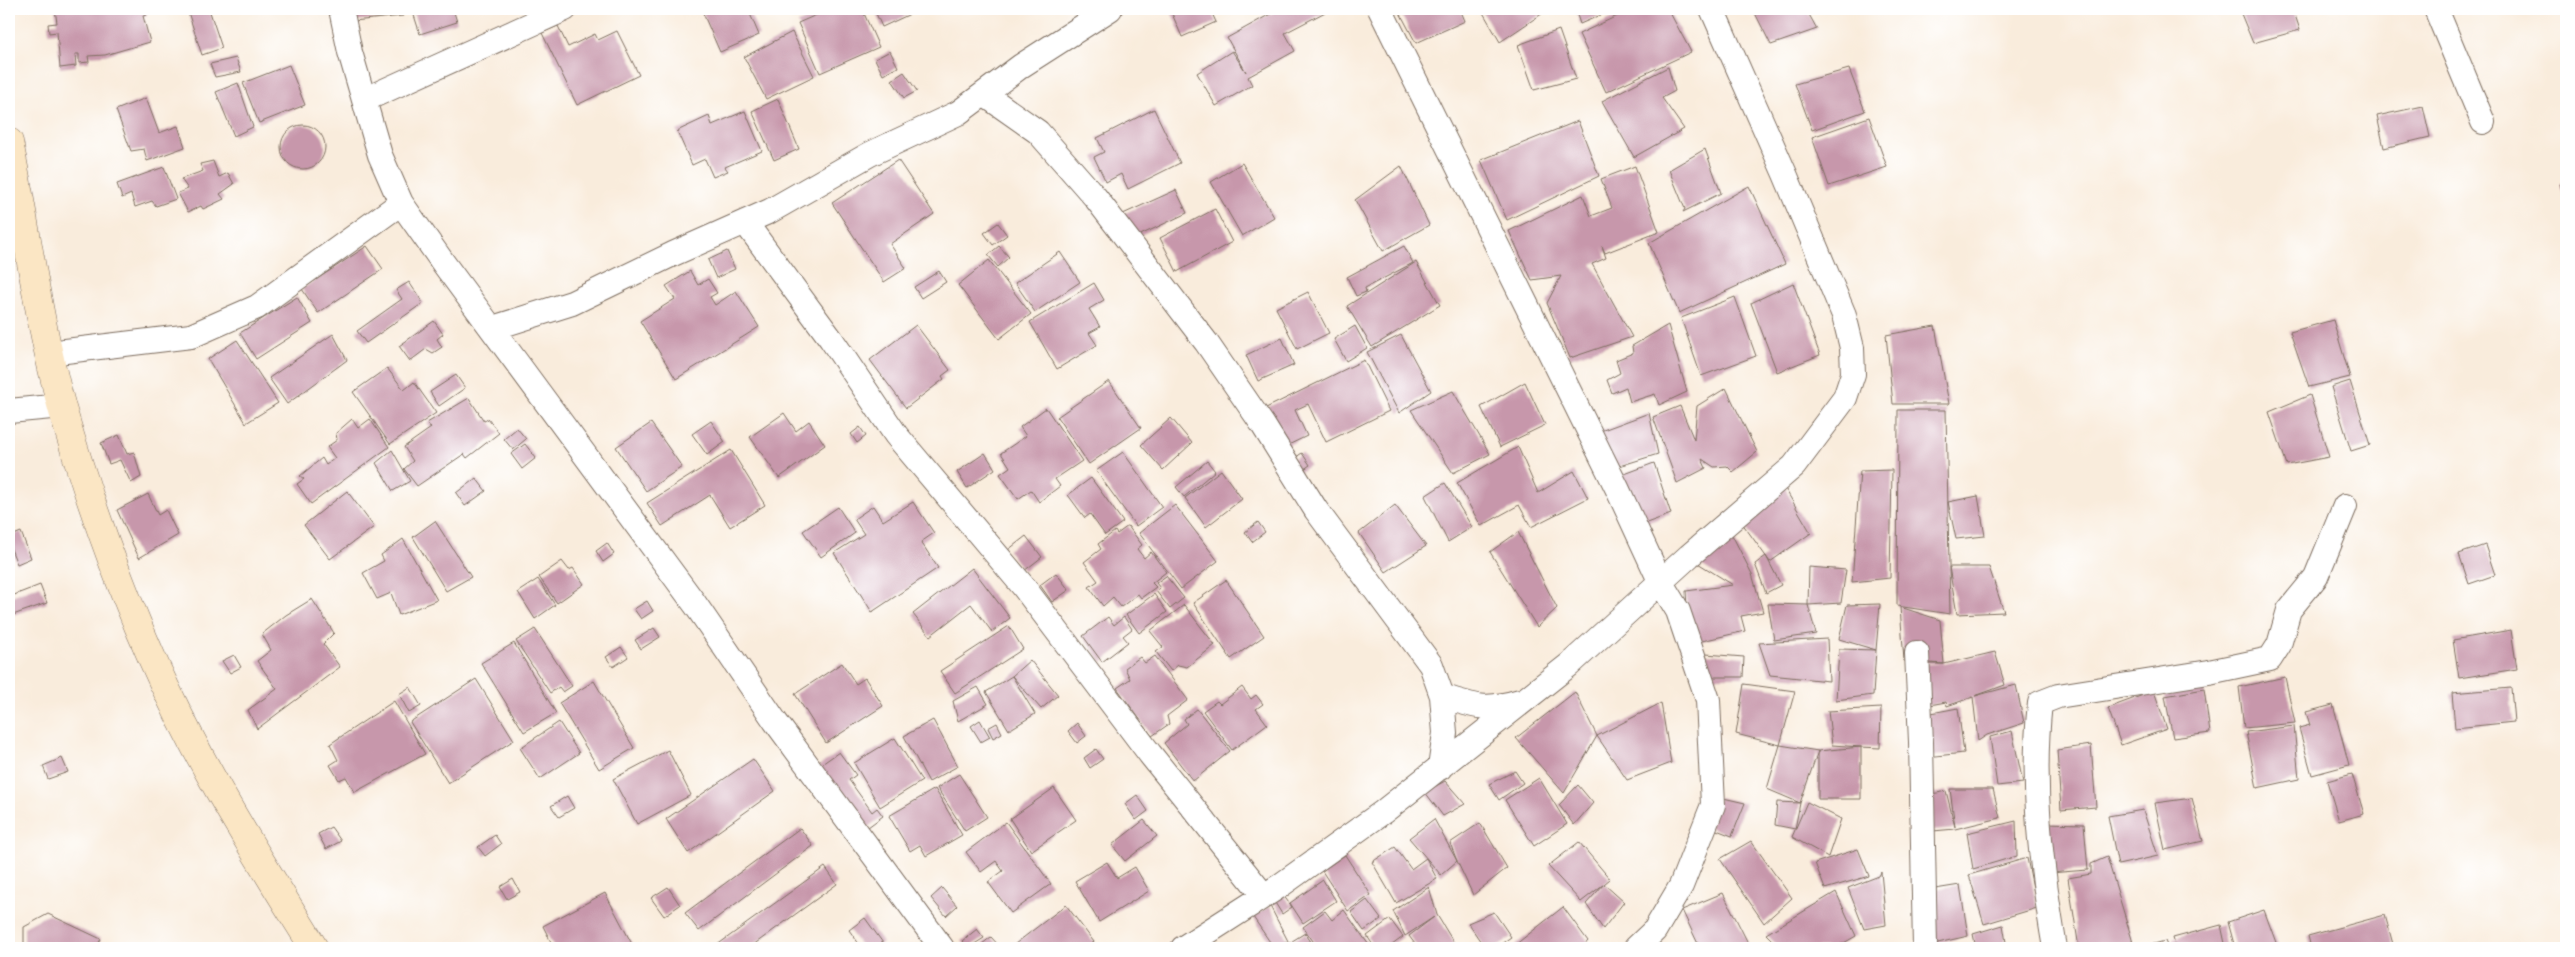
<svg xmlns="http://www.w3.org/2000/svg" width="2575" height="957" viewBox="0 0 2575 957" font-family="Sriracha,sans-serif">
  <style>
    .building { fill: #c797ab }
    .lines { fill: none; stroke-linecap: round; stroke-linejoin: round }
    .minor-casing { stroke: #7e6e60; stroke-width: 26 }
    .secondary-casing { stroke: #7e6e60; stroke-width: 29 }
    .minor { stroke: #fff; stroke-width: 24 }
    .secondary { stroke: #fbe6c4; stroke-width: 28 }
  </style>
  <rect width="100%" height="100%" fill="#fff"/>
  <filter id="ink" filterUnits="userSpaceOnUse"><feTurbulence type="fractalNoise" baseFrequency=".02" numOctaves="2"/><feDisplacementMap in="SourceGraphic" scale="10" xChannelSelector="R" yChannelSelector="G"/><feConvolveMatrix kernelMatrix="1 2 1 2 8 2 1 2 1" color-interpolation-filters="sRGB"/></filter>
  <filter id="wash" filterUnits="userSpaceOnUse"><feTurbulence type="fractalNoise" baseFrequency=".0096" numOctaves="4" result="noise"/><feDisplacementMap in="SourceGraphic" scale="20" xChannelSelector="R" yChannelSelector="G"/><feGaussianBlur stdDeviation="1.12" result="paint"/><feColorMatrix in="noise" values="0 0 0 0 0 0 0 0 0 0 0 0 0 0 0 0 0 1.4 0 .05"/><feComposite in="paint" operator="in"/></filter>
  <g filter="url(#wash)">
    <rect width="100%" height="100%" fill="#f9ecdc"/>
    <g id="blocks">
      <path class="building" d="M55 9H146L147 15 143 16 150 42 105 55 88 56 89 62 79 63V54H75L76 66 60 68 57 32 49 33 48 24 57 23Z
        M187 9H209L222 48 202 55Z
        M351 9H401L403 16 353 21Z
        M412 9H453L457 22 420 34Z
        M707 9H748L759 35 720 52 702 11Z
        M830 9H862L879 47 820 73 798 23Z
        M874 9H921L882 27Z
        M1170 9H1210L1216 22 1182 37Z
        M1272 9H1331L1285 33 1295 51 1248 77 1252 85 1216 106 1197 73 1232 51 1246 72 1227 38 1274 12Z
        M1398 9H1460L1465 21 1416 43Z
        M1481 9H1549L1500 42Z
        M1575 9H1615L1580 24Z
        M1632 9H1668L1691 52 1606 92 1579 34Z
        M1753 9H1806L1817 29 1771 45Z
        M2239 9H2293L2300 30 2253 43Z
        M558 26 568 47 595 34 598 40 617 31 639 75 577 105 542 33Z
        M1559 30 1576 79 1534 90 1518 45Z
        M792 32 814 76 766 99 744 57Z
        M890 51 898 67 883 75 875 59Z
        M236 58 241 72 215 77 210 64Z
        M289 65 305 105 259 123 243 83Z
        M1668 67 1675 91 1662 98 1684 129 1634 157 1602 101Z
        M1849 69 1865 111 1812 130 1795 84Z
        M904 72 917 91 904 98 892 80Z
        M238 83 253 127 234 136 216 92Z
        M146 98 159 133 178 126 185 147 147 161 144 149 131 151 116 110Z
        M778 99 799 149 774 160 752 111Z
        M2423 106 2430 137 2384 148 2377 116Z
        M1154 109 1180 163 1128 189 1121 174 1106 182 1094 157 1104 152 1097 138Z
        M745 111 762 151 725 167 728 171 713 177 705 159 692 165 677 131 709 116 712 125Z
        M1869 117 1887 167 1829 186 1812 137Z
        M1578 121 1599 176 1507 220 1481 160Z
        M281 147a22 22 0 1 1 44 0a22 22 0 1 1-44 0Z
        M1705 149 1721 193 1683 212 1685 209 1669 170Z
        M898 160 934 214 890 244 906 268 884 282 832 203Z
        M213 161 219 177 228 173 234 184 220 194 224 199 203 209 201 206 188 212 178 193 188 189 181 179 203 171 200 164Z
        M1242 163 1274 217 1242 236 1211 182Z
        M1401 166 1429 225 1383 251 1355 200Z
        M1635 166 1659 232 1605 253 1602 246 1606 258 1592 264 1632 337 1570 358 1547 303 1561 276 1532 280 1509 231 1583 195 1591 216 1612 208 1601 179Z
        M164 167 176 199 156 206 152 201 135 207 131 194 122 198 117 184Z
        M2566 182V200H2565L2560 184Z
        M1749 186 1785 264 1679 313 1649 243Z
        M1176 190 1187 213 1134 238 1123 214Z
        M1215 209 1232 242 1177 272 1160 238Z
        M998 223 1007 235 993 245 984 233Z
        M367 246 383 269 318 313 302 289Z
        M999 246 1009 257 998 267 988 255Z
        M1404 246 1413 263 1365 288 1366 292 1356 296 1347 277Z
        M727 251 735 269 716 278 708 260Z
        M1060 252 1080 282 1035 312 1015 283Z
        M989 260 1031 314 999 339 958 285Z
        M1416 262 1440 305 1372 347 1347 306Z
        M690 271 698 285 708 279 717 293 710 297 715 305 736 291 759 327 676 379 640 321 675 299 666 286Z
        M939 271 946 282 921 298 914 287Z
        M409 282 423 303 366 343 357 331 402 299 396 290Z
        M1094 283 1104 300 1089 309 1100 327 1089 333 1097 345 1057 369 1030 322Z
        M1793 283 1820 355 1777 372 1751 303Z
        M1308 292 1329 333 1297 349 1276 308Z
        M297 297 312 323 256 359 240 333Z
        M1735 297 1756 356 1701 376 1681 318Z
        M2333 320 2350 377 2309 387 2290 332Z
        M434 321 443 334 437 339 442 347 433 353 426 349 410 361 399 346Z
        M916 325 950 370 942 376 944 379 906 408 870 360Z
        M1668 325 1687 392 1659 405 1655 394 1630 402 1626 387 1612 393 1607 380 1620 373 1616 360 1633 353 1632 346Z
        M1355 326 1367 348 1346 361 1334 339Z
        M1935 326 1949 404H1893L1886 335Z
        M333 334 347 360 287 404 269 378Z
        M1401 335 1431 391 1399 413 1367 352Z
        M1282 338 1294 365 1258 381 1246 355Z
        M237 340 278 403 246 423 208 359Z
        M1364 360 1389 411 1326 442 1308 404 1295 410 1307 436 1280 449 1262 410Z
        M387 368 404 390 414 382 436 413 390 444 353 392Z
        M456 375 465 388 439 406 430 392Z
        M1109 381 1141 428 1089 464 1057 417Z
        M2350 381 2370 445 2351 451 2331 387Z
        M1525 382 1545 425 1500 447 1481 407Z
        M1726 388 1757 452 1733 472 1727 466 1714 467 1702 459 1706 468 1677 483 1653 417 1680 406 1694 440 1697 406Z
        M1453 391 1490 454 1453 473 1411 410Z
        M2310 395 2329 457 2287 465 2269 412Z
        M469 398 484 421 488 419 499 433 467 458 464 454 417 486 404 469 413 461 404 447 431 428 427 423Z
        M1046 408 1082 461 1055 479 1060 486 1039 502 1031 490 1018 499 1000 474 1010 467 1001 453 1026 436 1020 427Z
        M1898 410H1946L1950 614 1897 606Z
        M784 413 796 431 809 421 825 445 779 478 750 437Z
        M1649 413 1658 454 1613 468 1595 433Z
        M1171 418 1192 443 1163 470 1141 445Z
        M352 419 358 428 370 419 389 447 311 504 297 484 304 479 300 476 322 458 326 465 335 458 327 447 337 440 336 433Z
        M711 421 725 442 707 455 692 434Z
        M651 423 682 467 646 491 616 447Z
        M860 427 866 436 857 443 851 434Z
        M517 428 526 439 513 450 504 439Z
        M119 435 127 454 134 452 141 477 131 483 120 460 109 464 101 443Z
        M525 444 536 458 522 469 511 454Z
        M1518 447 1538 493 1574 471 1588 498 1531 527 1519 505 1481 526 1457 483Z
        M392 450 410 481 393 491 376 463Z
        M731 450 765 505 730 527 710 495 662 526 647 503Z
        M1123 452 1162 507 1136 526 1096 471Z
        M985 453 995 469 967 488 957 472Z
        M1302 453 1310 465 1297 474 1289 462Z
        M1207 461 1215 471 1184 497 1176 487Z
        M1654 463 1671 514 1641 525 1622 475Z
        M1221 470 1242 499 1206 527 1185 498Z
        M1892 470 1890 578 1852 582 1860 471Z
        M476 478 486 491 465 506 456 493Z
        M1091 478 1123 522 1105 535 1090 514 1085 518 1068 495Z
        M1445 483 1472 527 1448 542 1425 496Z
        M1783 485 1811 533 1770 562 1742 523Z
        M347 491 374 527 330 559 304 525Z
        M148 494 158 515 166 510 178 535 139 558 117 510Z
        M1978 496 1985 536 1956 539 1948 502Z
        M913 502 934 533 921 542 938 568 872 612 834 553 864 534 854 519 873 506 883 521Z
        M1175 505 1218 561 1181 589 1139 533Z
        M1395 505 1426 546 1386 572 1359 533Z
        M838 507 855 533 821 557 803 531Z
        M435 521 471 577 446 591 413 537Z
        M1258 522 1265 532 1252 542 1245 532Z
        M1128 526 1142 545 1137 549 1144 558 1151 552 1166 572 1152 583 1156 587 1141 598 1138 594 1121 607 1113 597 1103 606 1089 587 1098 581 1084 562 1101 549 1098 544 1115 531 1117 534Z
        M1730 531 1752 574 1763 612 1741 616 1745 631 1689 644 1686 591 1733 585 1693 560Z
        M21 532 31 558 17 564 9 544V537Z
        M1518 532 1557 608 1537 627 1490 552Z
        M1026 536 1042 557 1024 571 1008 550Z
        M403 539 437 600 399 615 391 593 377 599 363 573 384 561 381 555Z
        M607 543 614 554 603 562 596 551Z
        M2485 545 2495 575 2469 584 2459 554Z
        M1766 556 1781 585 1766 593 1755 564Z
        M562 561 569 570 573 568 584 584 557 603 539 577Z
        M1809 567 1846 570 1841 603 1808 605Z
        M1949 567H1989L2004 612 1957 614Z
        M972 568 1010 618 992 632 971 604 930 636 913 614Z
        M1056 573 1069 590 1052 602 1040 585Z
        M1166 576 1184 598 1170 609 1156 591 1160 588 1156 583Z
        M538 579 555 605 535 619 518 592Z
        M1226 580 1264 636 1231 659 1193 603Z
        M40 585 47 603 10 616 9 597Z
        M1154 594 1167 612 1139 633 1126 615Z
        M312 599 334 633 323 644 340 667 257 729 248 710 277 689 257 661 271 650 262 634 286 615Z
        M647 601 653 611 641 619 634 609Z
        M1768 604 1808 605 1816 634 1774 640Z
        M1880 604 1876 650 1839 639 1847 605Z
        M1184 605 1215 645 1187 667 1178 665 1171 671 1156 652 1163 647 1150 631Z
        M1900 607 1940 620 1944 664 1995 652 2005 685 1975 696 2016 685 2024 723 1987 735 1978 741 1973 697 1947 706 1946 702 1908 709 1907 664H1944L1904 661Z
        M1108 617 1114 625 1124 617 1132 629 1123 636 1128 642 1102 662 1083 636Z
        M1009 626 1023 649 955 693 940 671Z
        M654 628 660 637 641 649 635 640Z
        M535 629 572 686 563 692 559 687 550 693 516 641Z
        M2511 630 2517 669 2459 678 2453 640Z
        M1827 639 1829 681 1770 675 1759 643Z
        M514 643 556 713 524 732 481 663Z
        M621 647 628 657 613 667 606 657Z
        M1839 649 1876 650 1873 695 1836 700Z
        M1706 654 1744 657 1743 677H1711Z
        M234 655 241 667 230 673 222 661Z
        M1155 656 1188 700 1167 716 1169 724 1152 736 1117 688 1130 679 1125 668 1140 657 1145 663Z
        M1030 660 1058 695 1041 709 1012 676Z
        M842 663 856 684 865 678 883 706 826 743 795 694Z
        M1012 676 1035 714 1009 730 986 692Z
        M2285 677 2295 723 2244 728 2239 687Z
        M476 679 514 740 448 783 410 722Z
        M594 681 634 748 599 769 559 703Z
        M1744 684 1795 691 1780 745 1736 734Z
        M410 687 421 706 409 713 399 694Z
        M978 687 988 704 958 721 953 701Z
        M1242 687 1251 699 1256 695 1263 704 1256 709 1267 724 1232 750 1203 711 1217 701 1220 704Z
        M2511 688 2514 722 2455 728 2452 693Z
        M2204 689 2210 733 2173 738 2165 696Z
        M2154 691 2167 729 2121 745 2108 708Z
        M1575 692 1597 736 1661 703 1671 763 1627 780 1597 736 1564 793 1516 738Z
        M394 701 425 754 355 792 346 777 339 780 330 765 338 760 330 744Z
        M2333 705 2349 765 2312 775 2299 728 2310 725 2306 712Z
        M1881 708 1880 748 1861 747V799H1818V751L1861 747 1832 745 1828 711Z
        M1958 708 1964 753 1926 757V714Z
        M1197 709 1230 751 1193 781 1164 743 1187 724 1184 719Z
        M933 720 958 766 929 782 904 736Z
        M980 720 990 737 981 742 971 726Z
        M559 722 579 753 540 779 520 748Z
        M997 723 1002 733 993 738 988 728Z
        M1077 723 1086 736 1077 743 1068 731Z
        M2294 726 2299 779 2257 788 2246 732Z
        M2012 731 2023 783 1997 786 1990 737Z
        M895 738 922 781 880 807 854 763Z
        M1780 745 1818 751 1800 803 1795 829 1775 825 1777 802 1800 803 1767 789Z
        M2091 745 2096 807 2061 810 2057 750Z
        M1096 749 1103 759 1090 768 1084 758Z
        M668 750 691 795 637 824 613 779Z
        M839 752 856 775 849 780 872 812 877 808 883 816 864 830 819 766Z
        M62 758 68 772 48 779 43 766Z
        M753 759 775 791 688 853 666 819Z
        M1515 771 1523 783 1499 800 1489 784Z
        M959 774 987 817 965 831 937 788Z
        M2352 774 2364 814 2339 821 2327 781Z
        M1539 778 1567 824 1534 846 1505 800Z
        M1445 781 1465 804 1443 816 1425 792Z
        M1578 785 1593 803 1574 825 1559 805Z
        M1054 788 1076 820 1031 851 1010 819Z
        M935 789 962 835 926 856 920 845 910 851 889 816Z
        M1950 789H1993L2000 818 1955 829 1922 832 1914 798 1946 791 1955 827Z
        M1137 795 1148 811 1136 820 1125 804Z
        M567 796 574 808 559 817 551 806Z
        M1719 797 1745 803 1732 836 1709 827Z
        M2192 798 2203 841 2165 850 2155 803Z
        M1807 802 1841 819 1828 857 1792 837Z
        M2143 810 2158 856 2118 865 2108 816Z
        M1434 819 1457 861 1450 843 1480 823 1507 868 1473 895 1457 861 1441 875 1409 838Z
        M1144 820 1157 836 1125 861 1112 845Z
        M2016 821 2017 856 1973 869 1967 833Z
        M1006 822 1051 884 1011 913 988 882 1003 871 996 861 981 872 966 852Z
        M2046 823 2084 824 2088 870 2049 873Z
        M331 827 341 841 326 849 318 834Z
        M800 828 813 846 699 931 685 913Z
        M495 835 501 844 485 856 478 847Z
        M1751 841 1792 898 1764 923 1720 859Z
        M1579 842 1610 879 1604 884 1624 902 1603 929 1586 904 1604 884 1581 902 1548 866Z
        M1395 847 1411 869 1426 858 1437 879 1396 903 1372 862Z
        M1858 849 1869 876 1825 889 1815 863Z
        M1345 855 1371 895 1348 911 1322 871Z
        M2107 857 2134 946 2119 948H2079L2068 878 2091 874V864Z
        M2027 858 2037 908 1984 924 1969 875Z
        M1107 862 1117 878 1135 867 1149 891 1099 922 1075 881Z
        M825 867 837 884 749 948H713Z
        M1881 872 1886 925 1864 929 1848 888 1879 876Z
        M513 879 520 892 507 899 500 887Z
        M1323 880 1336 901 1303 923 1290 903Z
        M1960 885 1968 936 1929 945V890Z
        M668 887 680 905 664 916 651 898Z
        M1429 887 1437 915 1454 943 1447 948H1418L1409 936 1434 917 1405 936 1393 911Z
        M942 888 957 906 946 916 931 898Z
        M1836 892 1856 936 1835 948H1780L1766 934Z
        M605 893 632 944 624 948H554L543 926Z
        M1723 893 1749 945 1744 948H1700L1682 910Z
        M1283 895 1292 907 1282 914 1274 901Z
        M1367 900 1381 919 1364 931 1351 912Z
        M1066 905 1094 942 1086 948H1018L1015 944Z
        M1270 906 1288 941 1278 948H1274L1253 917Z
        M1563 907 1588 941 1582 948H1518L1515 945Z
        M1344 910 1371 948H1357L1355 945 1351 948H1318L1303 927 1325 911 1332 920Z
        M2264 910 2278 948H2235L2228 922Z
        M1494 912 1511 937 1495 948H1485L1468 923Z
        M48 914 101 939 96 948H24V927Z
        M2385 915 2394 948H2311L2308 936Z
        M865 918 883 943 876 948H862L849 930Z
        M1390 919 1403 937 1388 948H1375L1367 936Z
        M2003 925 2007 948H1976L1973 934Z
        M2221 925 2226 948H2176L2173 938Z
        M977 929 984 938 968 948 962 941Z
        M1305 933 1315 948H1281Z
        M991 937 1001 948H977Z
        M2165 941 2168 948H2139Z"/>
    </g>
  </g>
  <g filter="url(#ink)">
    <use href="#blocks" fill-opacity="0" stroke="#7e6e60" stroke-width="1"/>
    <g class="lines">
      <g class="minor-casing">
        <path id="minor" d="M341 9 350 52 380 155 401 203 444 264 695 604 775 721 942 948
          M1380 9 1617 488 1661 583 1678 611 1708 700 1713 805 1681 886 1655 930 1636 948
          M2436 9 2483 122
          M984 94 1038 132 1095 197 1206 342 1263 425 1316 510 1431 665 1442 696 1445 733 1440 768
          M364 100 565 9
          M745 222 831 339 896 435 1023 586 1150 754 1264 896
          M493 328 572 303 673 254 770 211 870 154 958 113 1021 66 1110 9
          M49 353 191 336 257 307 401 203
          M9 411 62 406
          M1917 653 1921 742 1925 948
          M1442 696C1475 707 1487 711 1520 701
          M1183 948 1281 885 1383 812 1569 665 1689 556 1794 466 1845 398 1853 374 1852 348 1844 315 1785 174 1712 9
          M2055 948C2041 867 2031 785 2040 703L2058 696 2209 672 2270 659 2279 645 2289 610 2316 577 2345 506"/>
      </g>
      <g class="secondary-casing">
        <path id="secondary" d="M9 142C27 230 38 321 62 408 95 522 137 636 192 741 229 812 272 880 314 948"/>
      </g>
      <use href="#minor" class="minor"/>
      <use href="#secondary" class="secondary"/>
    </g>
  </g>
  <rect width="2575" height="957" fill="none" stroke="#fff" stroke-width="30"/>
</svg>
